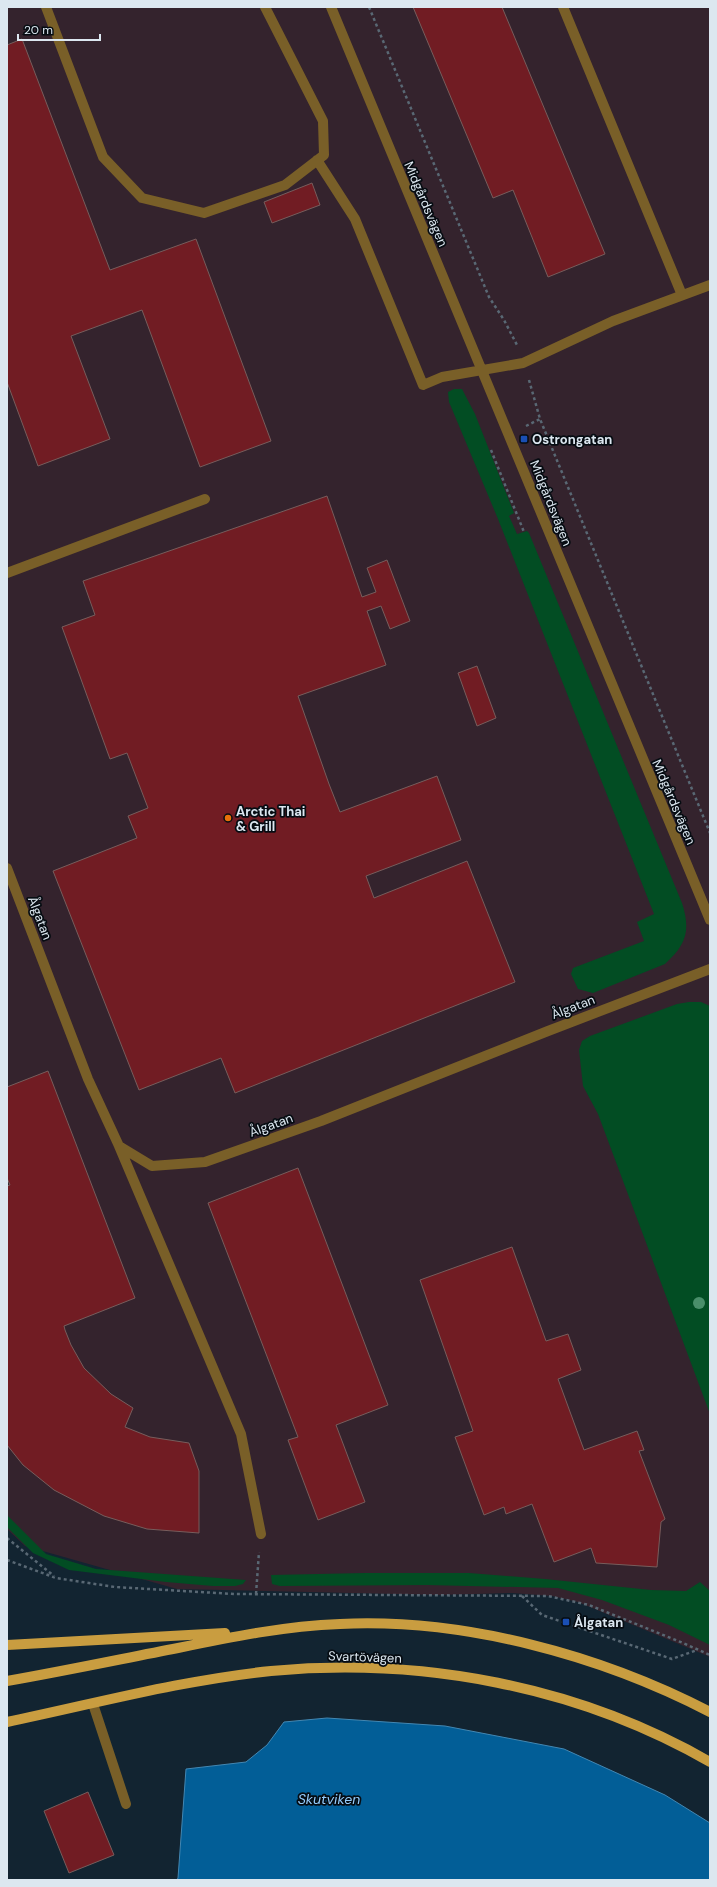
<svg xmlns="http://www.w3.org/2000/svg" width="717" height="1887" viewBox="0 0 717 1887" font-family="'DM Sans',sans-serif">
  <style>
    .industrial { fill: #34232d }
    .green { fill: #024d23 }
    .water { fill: #025e97; stroke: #4387b2 }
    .building { fill: #711c23; stroke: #775d5c }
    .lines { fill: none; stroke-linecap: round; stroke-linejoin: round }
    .path { stroke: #596874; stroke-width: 2.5; stroke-dasharray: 3 3; stroke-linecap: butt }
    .minor { stroke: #795f28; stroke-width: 10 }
    .major { stroke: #c99d40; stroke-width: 10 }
    .tree { fill: #4a8e6a }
    .transit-dot { fill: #1a4fb4; stroke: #060c12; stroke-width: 1.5 }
    .food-dot { fill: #e8710a; stroke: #060c12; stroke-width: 1.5 }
    .labels { text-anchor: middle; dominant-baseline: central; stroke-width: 3.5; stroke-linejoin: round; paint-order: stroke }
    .street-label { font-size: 13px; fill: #dce7f0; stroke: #060c12 }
    .poi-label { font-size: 13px; font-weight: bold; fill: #dce7f0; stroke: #060c12; text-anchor: start }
    .water-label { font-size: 14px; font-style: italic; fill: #95cdfd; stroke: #060c12 }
  </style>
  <rect width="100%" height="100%" fill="#122431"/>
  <path class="industrial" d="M7 7H710V1657L578 1602 552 1596 512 1593 439 1595 177 1589 25 1546 7 1529Z"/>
  <path class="green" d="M454 389H462L475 414 514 513 509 516 517 534 527 531 529 533 682 903C691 931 686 945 665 964L593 993 578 989 571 974 573 968 644 941 637 922 654 914 498 519 449 402 448 392Z
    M689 1002H701L710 1006V1414L598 1114 583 1086 579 1050 582 1041 590 1036 677 1004Z
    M7 1515 46 1554 96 1569 246 1580 243 1584 235 1586H213L166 1582 69 1570 33 1553 7 1527Z
    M365 1573H469L545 1579 651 1590 686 1591 700 1582 710 1591V1645L669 1625 602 1600 558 1588 427 1585 280 1586 272 1584 271 1575Z"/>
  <path class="water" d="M327 1718 445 1726 564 1749 665 1795 710 1823V1880H177L178 1878 186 1769 246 1762 267 1745 284 1722Z"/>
  <path class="building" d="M413 7H502L605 254 548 277 513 190 493 198Z
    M22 39 110 270 196 239 271 441 200 467 142 310 71 336 110 439 38 466 7 382V45Z
    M312 183 320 205 272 223 264 202Z
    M327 496 362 597 376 592 367 568 387 560 410 621 390 629 381 606 367 611 386 665 298 696 329 784 340 812 437 776 461 840 366 876 374 898 467 861 515 982 235 1093 221 1058 139 1090 53 871 137 838 128 816 148 808 127 753 110 759 62 627 95 615 83 581Z
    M477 666 496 718 477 726 458 673Z
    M48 1071 135 1298 64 1326 65 1330 71 1345 84 1368 111 1394 133 1408 125 1427 150 1437 189 1443 199 1471V1533L147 1529 104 1516 54 1490 23 1465 7 1445V1186L10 1185 7 1178V1087Z
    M298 1168 388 1405 336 1425 365 1502 318 1520 288 1440 298 1437 208 1203Z
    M512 1247 546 1341 568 1334 581 1370 558 1379 584 1450 637 1431 644 1450 639 1451 665 1519 661 1522 657 1567 596 1563 591 1548 554 1562 532 1504 506 1514 504 1507 484 1515 455 1437 473 1431 420 1280Z
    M88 1792 114 1855 69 1873 44 1811Z"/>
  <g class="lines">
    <path class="path" d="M369 7 489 297 504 320 517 345
      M529 380 540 419 710 833
      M526 426 540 419
      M491 450 524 532
      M7 1538 54 1576
      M7 1560 56 1578 115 1587 234 1594 548 1596 589 1605 683 1643 710 1655
      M256 1594 259 1552
      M522 1596 542 1615 672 1659 697 1650"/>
    <path class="minor" d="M46 7 103 157 142 198 204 213 285 185 324 155 323 121 265 7
      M331 7 710 920
      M563 7 682 295
      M317 160 355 219 423 385 442 377 523 363 613 321 710 285
      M7 573 205 499
      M7 868 88 1079 119 1146 152 1166 205 1162 321 1121 548 1031 710 969
      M119 1146 241 1434 261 1534
      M93 1704 126 1804"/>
    <path class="major" d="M7 1645 225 1633
      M7 1681C64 1671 121 1659 178 1648 231 1637 285 1626 340 1624 464 1618 600 1655 710 1712
      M7 1722C94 1704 182 1680 271 1671 422 1657 578 1686 710 1762"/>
  </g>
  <circle class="tree" cx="699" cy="1303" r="6"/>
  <g class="transit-dot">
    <rect x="520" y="435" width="8" height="8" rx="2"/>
    <rect x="562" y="1618" width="8" height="8" rx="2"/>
  </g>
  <circle class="food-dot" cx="228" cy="818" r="4"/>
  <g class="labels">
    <g class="street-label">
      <text transform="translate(426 204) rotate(67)">Midgårdsvägen</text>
      <text transform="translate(551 503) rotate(68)">Midgårdsvägen</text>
      <text transform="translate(674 802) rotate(67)">Midgårdsvägen</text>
      <text transform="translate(40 918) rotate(69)">Ålgatan</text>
      <text transform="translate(573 1007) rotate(-21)">Ålgatan</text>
      <text transform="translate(271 1125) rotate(-20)">Ålgatan</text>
      <text transform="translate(365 1657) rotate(2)">Svartövägen</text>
    </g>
    <g class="poi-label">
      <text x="532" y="439">Ostrongatan</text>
      <text x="236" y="811">Arctic Thai<tspan x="236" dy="15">&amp; Grill</tspan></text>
      <text x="574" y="1622">Ålgatan</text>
    </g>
    <g class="water-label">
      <text x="329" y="1799">Skutviken</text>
    </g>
  </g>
  <rect width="717" height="1887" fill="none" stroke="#dce7f0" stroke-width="16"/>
  <path d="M18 34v6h82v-6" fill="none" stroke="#dce7f0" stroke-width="2"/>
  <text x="24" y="34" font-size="12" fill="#dce7f0" stroke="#060c12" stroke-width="3" paint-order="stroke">20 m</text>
</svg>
